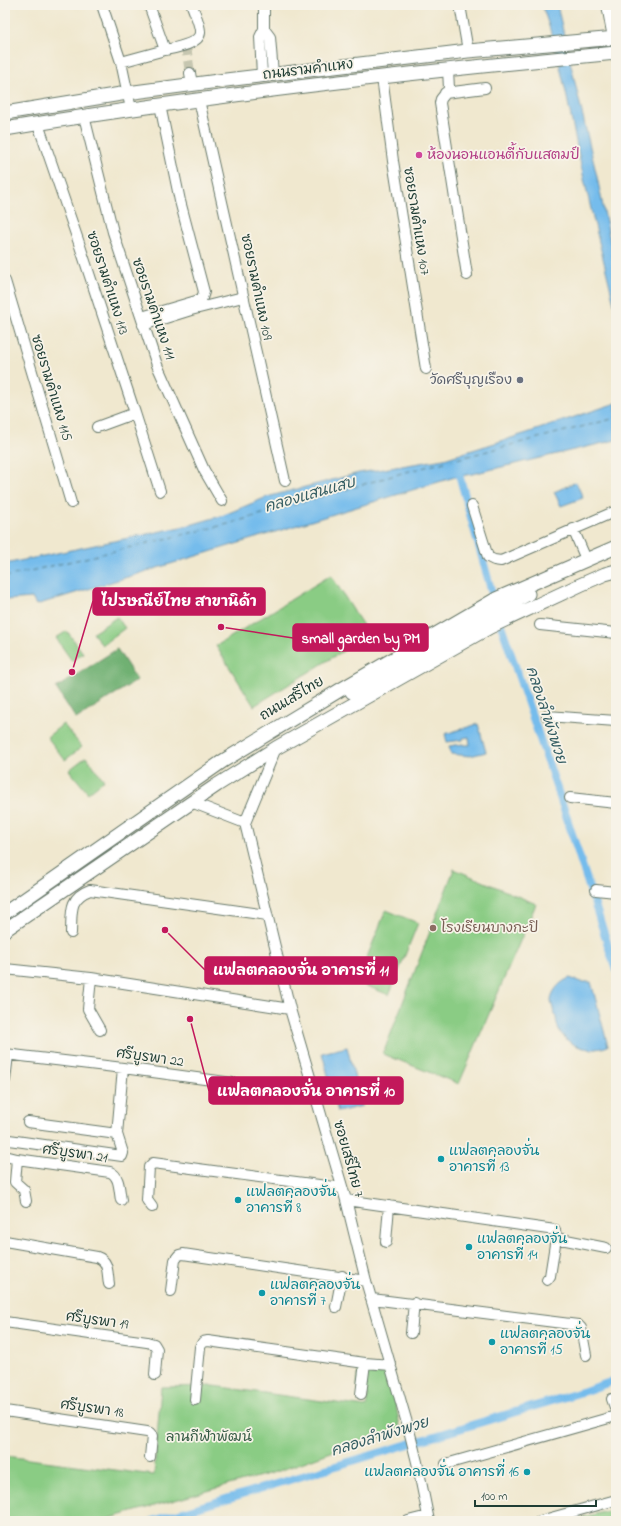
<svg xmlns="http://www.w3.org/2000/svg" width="621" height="1526" viewBox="0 0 621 1526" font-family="'Indie Flower','Playpen Sans Thai',sans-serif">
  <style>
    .green { fill: #8acc84; stroke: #54845c }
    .forest { fill: #6fb072; stroke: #477653 }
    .water { fill: #74bcec; stroke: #4a7c90 }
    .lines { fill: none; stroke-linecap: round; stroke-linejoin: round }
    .canal { stroke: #74bcec; stroke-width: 8 }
    .ferry { stroke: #345d62; stroke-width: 1; stroke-dasharray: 5 4; stroke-linecap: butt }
    .minor-tunnel { stroke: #c6c6b0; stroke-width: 10; stroke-dasharray: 10 5; stroke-linecap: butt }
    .minor-casing { stroke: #68796a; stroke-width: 12 }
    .major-casing { stroke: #68796a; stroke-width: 15 }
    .minor { stroke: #fff; stroke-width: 10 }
    .major { stroke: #fff; stroke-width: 13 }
    .hotel-dot { fill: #d1479c; stroke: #f7f3e8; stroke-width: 1.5 }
    .worship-dot { fill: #6b7280; stroke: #f7f3e8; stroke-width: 1.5 }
    .education-dot { fill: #8d6e63; stroke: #f7f3e8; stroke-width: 1.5 }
    .culture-dot { fill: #0f9aa8; stroke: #f7f3e8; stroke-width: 1.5 }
    .labels { text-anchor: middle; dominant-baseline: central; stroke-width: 3.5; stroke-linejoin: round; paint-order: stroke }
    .street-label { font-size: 14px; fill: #1f3d34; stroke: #f7f3e8 }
    .hotel-label { font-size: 14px; fill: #b23c85; stroke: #f7f3e8; text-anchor: start }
    .worship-label { font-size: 14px; fill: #5b616d; stroke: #f7f3e8; text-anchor: end }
    .education-label { font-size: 14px; fill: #785e54; stroke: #f7f3e8; text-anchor: start }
    .culture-label { font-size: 14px; fill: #0d838f; stroke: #f7f3e8; text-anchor: start }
    .park-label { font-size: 14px; fill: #345a44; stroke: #f7f3e8 }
    .water-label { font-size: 15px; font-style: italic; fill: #345d62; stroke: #f7f3e8 }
    .leader { fill: none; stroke: #c2185b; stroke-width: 1.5 }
    .callout-dot { fill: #c2185b; stroke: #f7f3e8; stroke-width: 1.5 }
    .callout { fill: #c2185b; stroke: #c2185b; stroke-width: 1.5 }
    .callout-label { font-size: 15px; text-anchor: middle; font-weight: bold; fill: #fff }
  </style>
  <rect width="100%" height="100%" fill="#f7f3e8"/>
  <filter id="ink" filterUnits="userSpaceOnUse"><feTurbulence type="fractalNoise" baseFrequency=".025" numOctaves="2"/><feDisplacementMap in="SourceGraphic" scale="8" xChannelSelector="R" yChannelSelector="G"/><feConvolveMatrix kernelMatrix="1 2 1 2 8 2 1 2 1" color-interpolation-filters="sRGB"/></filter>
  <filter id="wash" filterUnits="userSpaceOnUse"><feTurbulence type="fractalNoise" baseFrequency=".012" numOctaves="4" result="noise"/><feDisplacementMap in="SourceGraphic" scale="16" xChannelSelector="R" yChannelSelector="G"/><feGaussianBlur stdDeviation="0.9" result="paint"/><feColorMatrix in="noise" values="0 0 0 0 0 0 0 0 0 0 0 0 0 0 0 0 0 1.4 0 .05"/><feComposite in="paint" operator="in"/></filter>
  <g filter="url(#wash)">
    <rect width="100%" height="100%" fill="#f0e8cf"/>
    <path class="green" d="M331 575 369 635 254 706 216 646Z
      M117 617 125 628 102 645 93 633Z
      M67 631 83 653 72 661 56 638Z
      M63 724 82 747 65 760 47 737Z
      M86 757 104 780 88 793 69 770Z
      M454 869 536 904 459 1084 383 1054Z
      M386 910 418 923 389 995 357 982Z
      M359 1365 389 1369 401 1432 353 1444 279 1471 100 1521H5V1456L154 1475 161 1387 213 1386 366 1407 368 1395 357 1386Z
      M616 1509V1521H568Z"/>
    <path class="forest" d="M117 649 137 680 76 719 56 688Z"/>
    <path class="water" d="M542 5H557L597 177 616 270V312C606 268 594 224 584 179 571 121 562 61 542 5Z
      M616 403V440L472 474 455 477 36 605 32 598 5 600V564L190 525 224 515 267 497 359 473 444 459 527 433Z
      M576 482 583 498 561 506 554 492Z
      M478 724 486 752 470 756 451 754 449 746 463 744V745H470L469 737 463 738V740L447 742 445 734Z
      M570 978 581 982H591L608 1046C586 1055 557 1043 556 1017L554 1015C554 1010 551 1004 551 999 553 989 561 981 570 978Z
      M347 1047 362 1106 338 1112 322 1053Z"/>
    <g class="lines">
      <path class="canal" d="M457 467 495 604
        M499 619 564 809 616 970
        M153 1521 585 1391 616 1380"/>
      <path class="ferry" d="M5 577 228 524 402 473 616 418"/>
    </g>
  </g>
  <g filter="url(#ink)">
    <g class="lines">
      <path class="minor-tunnel" d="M186 46 190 73"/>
      <g class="minor-casing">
        <path id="minor" d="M102 5 121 62 131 109
          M149 5 165 50C174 48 199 44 200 33 201 26 194 12 192 5
          M460 5 468 51
          M607 5 613 38
          M264 29 270 37 273 74
          M121 62 165 50
          M448 69 449 89 441 99 440 103 467 275
          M190 73 192 84
          M262 75 260 37 264 29V5
          M382 77 393 161 426 369
          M445 93 485 88
          M199 100 285 481
          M84 116 113 232 157 365 204 470 222 501
          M38 124 79 243 135 413 97 427
          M5 281 71 503
          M145 316 196 301 202 298 204 292 180 201 160 105
          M143 325 191 310 243 297
          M135 413 160 491
          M472 506 488 557 494 560 501 561 616 511
          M573 529 586 559
          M540 625 616 633
          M547 716 616 721
          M570 798 616 803
          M191 802 245 823 290 1009 346 1200 366 1281 409 1430 417 1462 429 1521
          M245 823 276 748
          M596 890 616 892
          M71 933C72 913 68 898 90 890L267 915
          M5 969 91 978 290 1009
          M91 978 88 1009 100 1030
          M5 1054 123 1068 314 1094
          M5 1080 8 1055
          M28 1122 117 1134
          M9 1140 122 1156 123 1153 117 1134 123 1068
          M5 1156 17 1159 110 1172C120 1176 119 1190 121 1200
          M17 1159 15 1182 24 1190 26 1201
          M346 1200 555 1230 556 1238 550 1276 547 1280
          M152 1207 147 1200 149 1167 153 1163 342 1188
          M556 1238 606 1248
          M5 1241 97 1257C109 1261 107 1272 109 1284
          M386 1242 389 1206
          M171 1291 175 1260 179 1255 183 1254 366 1281
          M372 1299 578 1325 581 1328 586 1355
          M336 1307 342 1276
          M5 1322 147 1342 154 1344 157 1349 155 1375
          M411 1333 414 1303
          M361 1394 365 1363
          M612 1399 616 1410
          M195 1400 200 1347 203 1342 208 1341 365 1363 391 1365
          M5 1411 147 1432 150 1433 152 1436 150 1457
          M446 1464 616 1416
          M408 1521 428 1516
          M540 1521 616 1500"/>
      </g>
      <g class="major-casing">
        <path id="major" d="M5 113 127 93 226 80 468 51 616 38
          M5 129C207 95 412 72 616 53
          M352 692 528 594
          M5 913 223 761 340 690 496 599 616 547
          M5 930 217 785 276 748 490 627 580 585 605 574 616 571"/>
      </g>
      <use href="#minor" class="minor"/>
      <use href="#major" class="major"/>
    </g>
  </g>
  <circle class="hotel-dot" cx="419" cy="155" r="4"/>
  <circle class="worship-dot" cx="520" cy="380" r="4"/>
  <circle class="education-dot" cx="433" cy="928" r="4"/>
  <g class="culture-dot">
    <circle cx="441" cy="1159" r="4"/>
    <circle cx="238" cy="1200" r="4"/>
    <circle cx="469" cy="1247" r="4"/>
    <circle cx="262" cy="1293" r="4"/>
    <circle cx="492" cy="1342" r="4"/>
    <circle cx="527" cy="1472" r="4"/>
  </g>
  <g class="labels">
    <g class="street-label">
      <text transform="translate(308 70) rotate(-7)">ถนนรามคำแหง</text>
      <text transform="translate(416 221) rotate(81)">ซอยรามคำแหง 107</text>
      <text transform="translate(107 283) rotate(72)">ซอยรามคำแหง 113</text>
      <text transform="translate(256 287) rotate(78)">ซอยรามคำแหง 109</text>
      <text transform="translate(153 309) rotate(71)">ซอยรามคำแหง 111</text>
      <text transform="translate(51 388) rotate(73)">ซอยรามคำแหง 115</text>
      <text transform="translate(292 699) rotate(-31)">ถนนเสรีไทย</text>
      <text transform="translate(150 1058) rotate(8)">ศรีบูรพา 22</text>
      <text transform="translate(75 1154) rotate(8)">ศรีบูรพา 21</text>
      <text transform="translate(348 1159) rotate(74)">ซอยเสรีไทย 7</text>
      <text transform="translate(97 1321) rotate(8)">ศรีบูรพา 19</text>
      <text transform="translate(92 1409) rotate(8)">ศรีบูรพา 18</text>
    </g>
    <g class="hotel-label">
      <text x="427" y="155">ห้องนอนแอนตี้กับแสตมป์</text>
    </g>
    <g class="worship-label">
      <text x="512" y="380">วัดศรีบุญเรือง</text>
    </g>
    <g class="education-label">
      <text x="441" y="928">โรงเรียนบางกะปิ</text>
    </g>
    <g class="culture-label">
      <text x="449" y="1151">แฟลตคลองจั่น<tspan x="449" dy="16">อาคารที่ 13</tspan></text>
      <text x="246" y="1192">แฟลตคลองจั่น<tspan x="246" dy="16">อาคารที่ 8</tspan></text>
      <text x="477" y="1239">แฟลตคลองจั่น<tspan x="477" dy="16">อาคารที่ 14</tspan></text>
      <text x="270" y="1285">แฟลตคลองจั่น<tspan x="270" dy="16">อาคารที่ 7</tspan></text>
      <text x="500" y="1334">แฟลตคลองจั่น<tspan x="500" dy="16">อาคารที่ 15</tspan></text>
      <text x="519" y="1472" text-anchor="end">แฟลตคลองจั่น อาคารที่ 16</text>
    </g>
    <g class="park-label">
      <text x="209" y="1437">ลานกีฬาพัฒน์</text>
    </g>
    <g class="water-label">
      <text transform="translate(310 495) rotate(-16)">คลองแสนแสบ</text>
      <text transform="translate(546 715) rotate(72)">คลองลำพังพวย</text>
      <text transform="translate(380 1437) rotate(-17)">คลองลำพังพวย</text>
    </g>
  </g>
  <path class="leader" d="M72 672L93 601M221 627L293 638M165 930L205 970M190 1019L209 1091"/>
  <g class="callout-dot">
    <circle cx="72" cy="672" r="4"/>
    <circle cx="221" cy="627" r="4"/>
    <circle cx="165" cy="930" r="4"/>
    <circle cx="190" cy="1019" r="4"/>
  </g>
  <g class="callout">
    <rect x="93" y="588" width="172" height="27" rx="4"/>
    <rect x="293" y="624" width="135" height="27" rx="4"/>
    <rect x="205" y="957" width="192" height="27" rx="4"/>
    <rect x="209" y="1077" width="194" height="27" rx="4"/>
  </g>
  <g class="callout-label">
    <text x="179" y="606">ไปรษณีย์ไทย สาขานิด้า</text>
    <text x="361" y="643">small garden by PM</text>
    <text x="301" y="975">แฟลตคลองจั่น อาคารที่ 11</text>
    <text x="306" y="1096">แฟลตคลองจั่น อาคารที่ 10</text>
  </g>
  <rect width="621" height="1526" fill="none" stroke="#f7f3e8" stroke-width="20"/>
  <path d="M475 1500v6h121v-6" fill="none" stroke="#1f3d34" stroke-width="2"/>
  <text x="481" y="1500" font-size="12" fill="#1f3d34" stroke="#f7f3e8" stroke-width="3" paint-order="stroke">100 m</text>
</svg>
